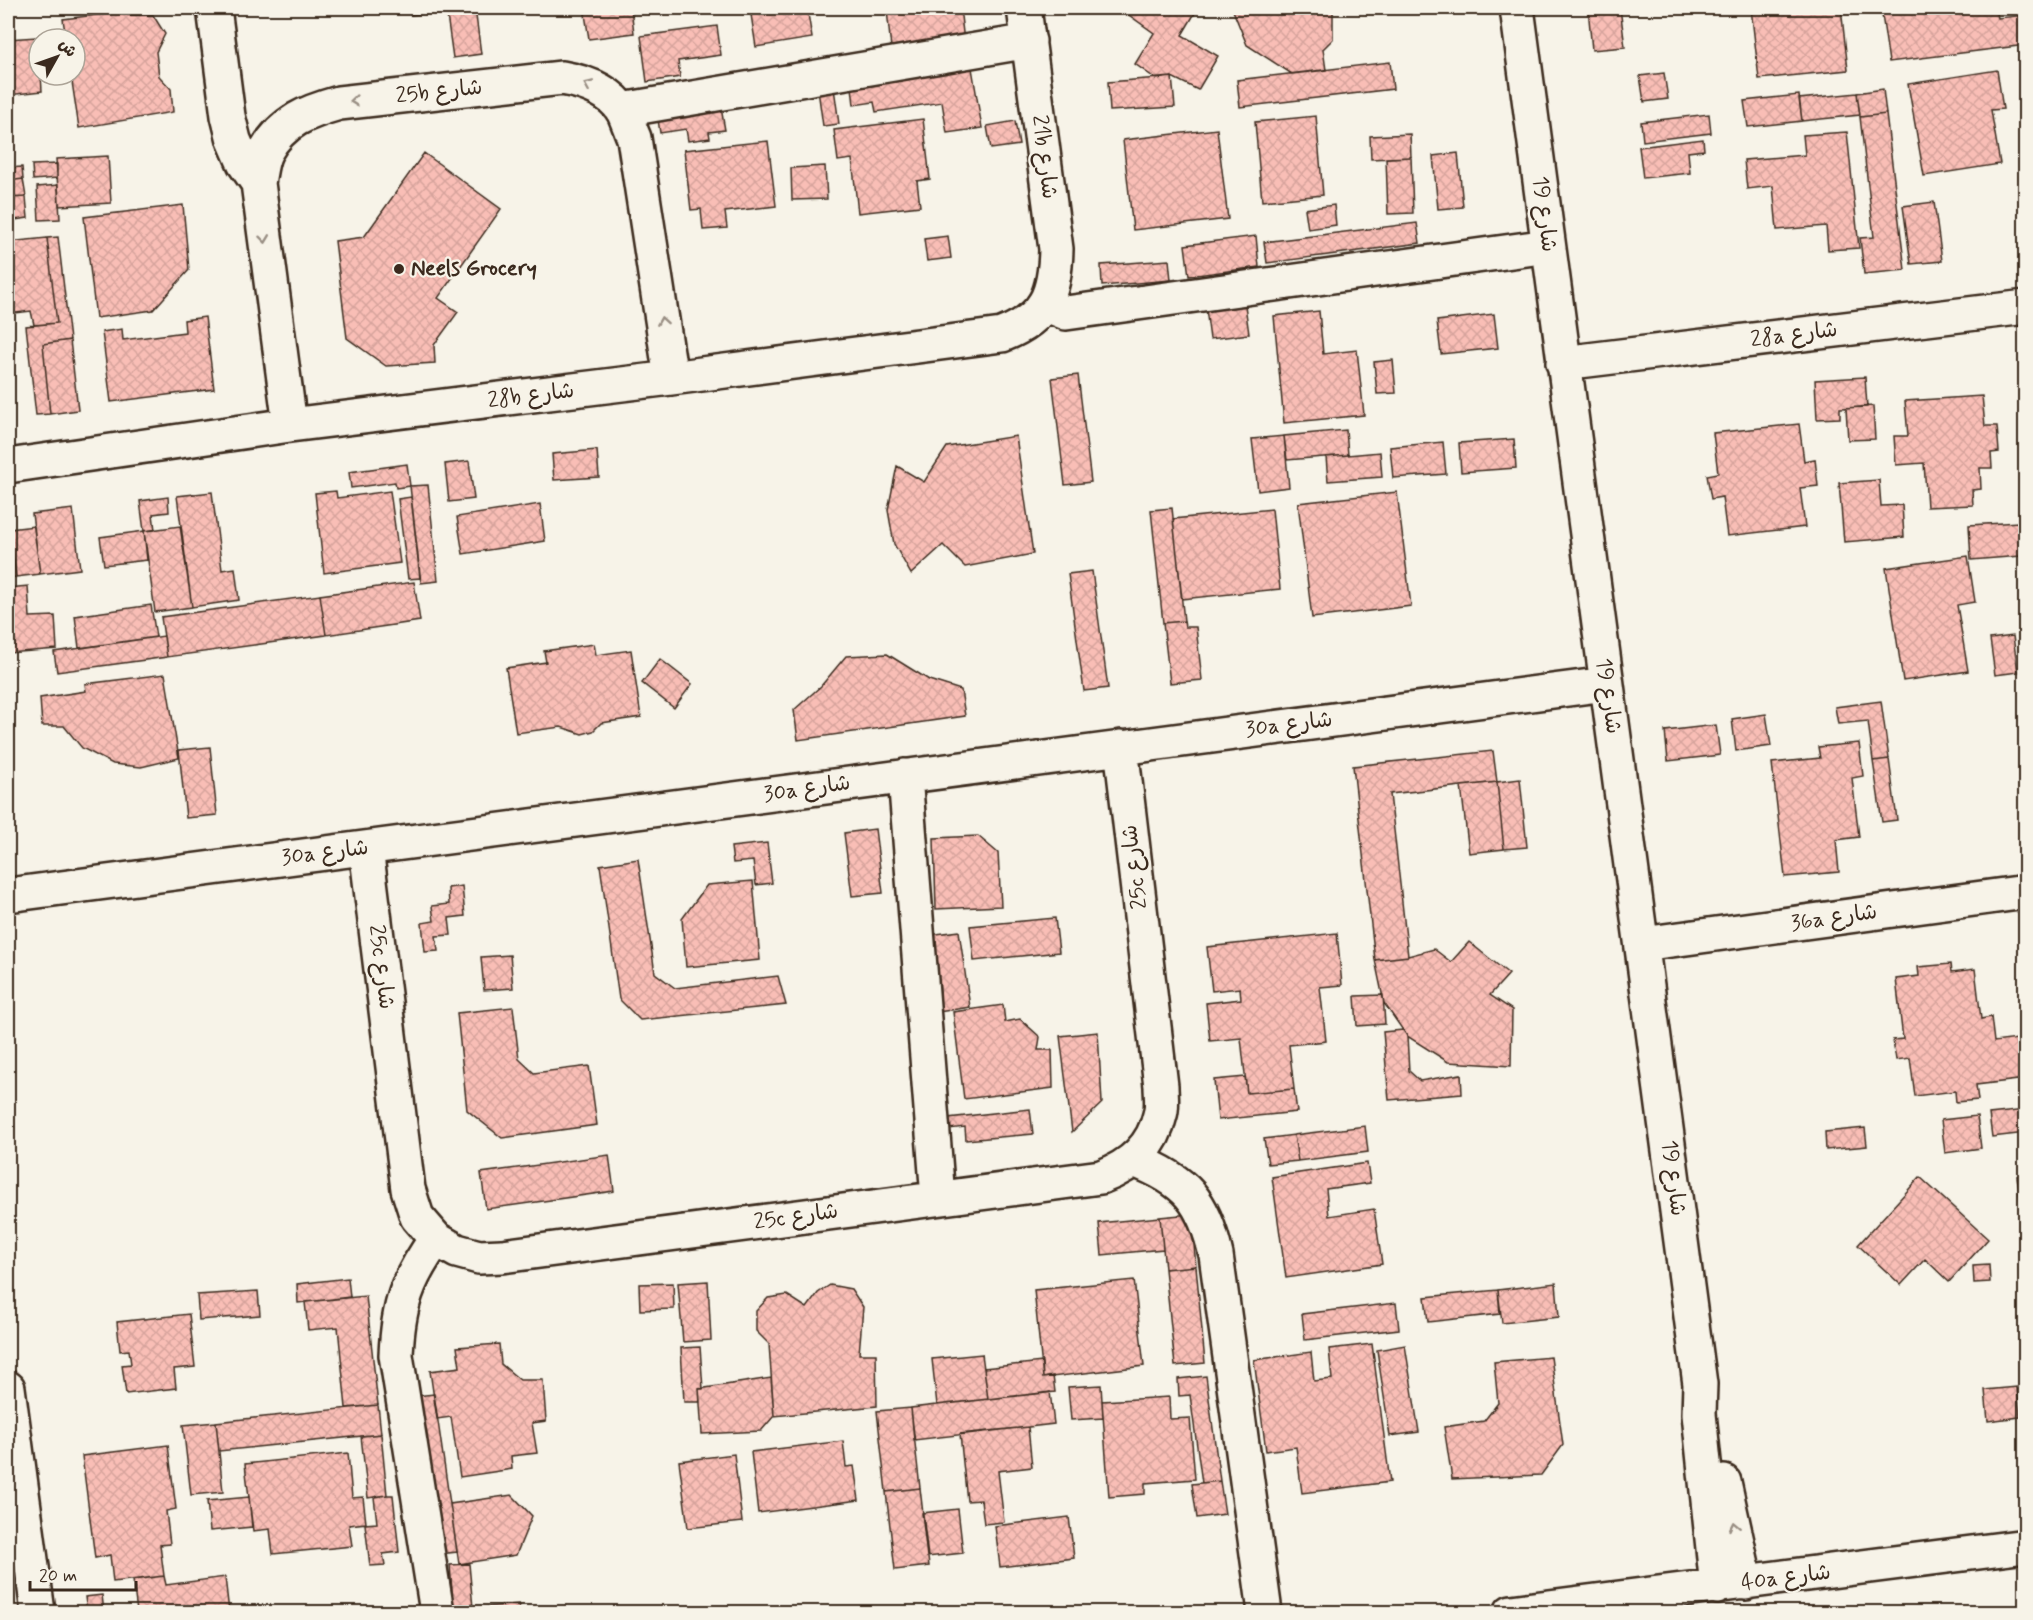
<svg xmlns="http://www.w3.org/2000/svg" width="2033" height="1620" viewBox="0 0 2033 1620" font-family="Mynerve,'Playpen Sans Arabic',sans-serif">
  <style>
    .building { fill: url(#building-cross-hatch); stroke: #3b2a1e; stroke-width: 1.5 }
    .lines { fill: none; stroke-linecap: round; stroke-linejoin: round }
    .minor-casing { stroke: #3b2a1e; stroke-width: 38 }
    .minor { stroke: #f7f3e8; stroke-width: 33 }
    .oneway { stroke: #998e83 }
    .poi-dot { fill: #3b2a1e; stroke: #f7f3e8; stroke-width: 2 }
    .labels { text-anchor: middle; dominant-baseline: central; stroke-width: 4.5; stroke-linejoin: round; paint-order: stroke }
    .street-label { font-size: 22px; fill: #3b2a1e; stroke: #f7f3e8 }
    .poi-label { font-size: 22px; font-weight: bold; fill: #3b2a1e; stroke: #f7f3e8; text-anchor: start }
  </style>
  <defs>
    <pattern id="building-cross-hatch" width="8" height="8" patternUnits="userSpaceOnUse" patternTransform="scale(1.5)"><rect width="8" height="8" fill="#f9beb6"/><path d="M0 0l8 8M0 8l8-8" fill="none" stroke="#d6a39c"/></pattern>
  </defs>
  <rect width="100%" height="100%" fill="#f7f3e8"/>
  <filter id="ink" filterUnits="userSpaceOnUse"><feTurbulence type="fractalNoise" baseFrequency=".0167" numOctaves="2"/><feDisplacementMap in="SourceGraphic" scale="12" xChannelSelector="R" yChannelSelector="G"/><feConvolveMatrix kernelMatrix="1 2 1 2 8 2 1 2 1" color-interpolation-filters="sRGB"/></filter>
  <g filter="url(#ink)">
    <path class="building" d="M368 8H399V9L369 12Z
      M410 8H446V11L411 15Z
      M446 8H475L481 54 453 58Z
      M584 8H631L634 33 589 39Z
      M750 8H807L812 38 756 47Z
      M908 8H960L964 41 891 48 887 10Z
      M1119 8H1198L1182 35 1218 56 1198 90 1172 77 1156 79 1135 64 1154 33Z
      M1232 8H1333V39L1323 49 1326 70 1292 74 1247 45Z
      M1588 8H1620L1625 47 1592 50Z
      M1751 8H1841L1848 70 1759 79Z
      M1881 8H1996L1998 18 2026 15V45L1889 62Z
      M129 11V15H153L165 34 156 52 159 76 171 89 173 112 79 128 71 75H75V39H66L63 19Z
      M717 26 721 55 678 61 680 77 647 82 641 36Z
      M37 37 39 75H41L42 91 8 95V39Z
      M1390 62 1393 89 1240 107 1237 80Z
      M972 68 982 128 947 133 942 102 876 112 874 102 854 105 852 87Z
      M1997 70 2003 109 1991 110 2000 164 1924 176 1908 84Z
      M1664 73 1668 99 1644 102 1640 76Z
      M1172 77 1175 107 1110 111 1108 82Z
      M834 88 839 124 823 126 818 90Z
      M1883 89 1886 114 1860 117 1857 93Z
      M1857 93 1860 115 1802 121 1799 99Z
      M1799 95 1802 121 1748 127 1744 101Z
      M720 102 725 130 709 132 710 138 688 141 686 129 660 133 657 112Z
      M1709 114 1711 133 1643 141 1641 122Z
      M1886 114 1905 270 1864 274 1860 238 1874 237 1860 117Z
      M1316 116 1323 195 1262 201 1255 122Z
      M923 119 930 179 917 181 920 206 858 213 852 159 838 161 834 130Z
      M1015 121 1019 145 991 149 987 126Z
      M1217 129 1228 219 1133 230 1123 140Z
      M1847 132 1859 248 1828 250 1826 226 1777 230 1773 186 1747 189 1744 160 1805 155 1803 135Z
      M1410 134 1411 157 1371 159 1370 136Z
      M1703 139 1704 150 1688 152 1690 173 1643 178 1639 147Z
      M768 141 776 206 725 212 727 228 703 230 701 209 691 210 684 150Z
      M424 153 501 209 438 298 458 312 434 345 435 363 386 366 347 338 335 241 364 237Z
      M1458 153 1463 207 1438 209 1433 156Z
      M108 156 111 203 59 206 56 159Z
      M1411 157 1413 213 1388 214 1386 158Z
      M57 164V178L33 180 32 165Z
      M825 166 827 199 792 200 791 168Z
      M22 167 23 179 8 181V168Z
      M23 179 26 197 8 198V181Z
      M58 185 60 219 39 220 37 187Z
      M26 197 28 218 8 221V198Z
      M1934 202 1942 261 1911 264 1903 206Z
      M183 205 189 270 153 310 96 318 84 217Z
      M1334 205 1336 225 1308 229 1305 209Z
      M1417 223 1420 243 1267 263 1264 242Z
      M948 236 951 258 927 261 924 239Z
      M1256 236 1259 267 1189 276 1185 245Z
      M58 237 70 340 43 344 50 414 36 415 26 326 57 323 47 238Z
      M47 238 57 323 34 325 31 311 8 314V242Z
      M1169 260 1171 280 1102 286 1101 265Z
      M1245 305 1249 334 1210 339 1206 309Z
      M1319 311 1323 354 1357 350 1364 415 1284 423 1274 316Z
      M1494 314 1498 348 1441 354 1437 321Z
      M205 317 214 389 111 402 102 332 122 329 123 340 185 332 184 320Z
      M70 340 78 410 50 414 43 344Z
      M1393 360 1396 393 1377 394 1374 362Z
      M1078 375 1091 482 1065 485 1052 378Z
      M1865 377 1867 407 1840 408V418L1817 419 1815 380Z
      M1982 396 1985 426H1997L1999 452 1991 453 1992 468H1980L1981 489 1972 490 1973 505 1927 507 1924 463 1896 465 1894 436H1908L1905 401Z
      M1873 406 1875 439 1848 440 1846 408Z
      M1799 424 1804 461 1815 459 1818 486 1800 488 1805 527 1727 536 1722 497 1711 499 1707 475 1718 473 1713 433Z
      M1346 430 1348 455 1287 460 1284 436Z
      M1016 436 1033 554 965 567 943 545 911 574 894 544 888 510 897 466 924 482 947 447Z
      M1284 436 1289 487 1258 491 1252 439Z
      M1514 439 1516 468 1461 472 1459 443Z
      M1443 442 1446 474 1393 478 1390 447Z
      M597 450 599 477 554 480 552 454Z
      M1380 452 1382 477 1328 481 1326 457Z
      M469 461 474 499 449 502 445 464Z
      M407 464 410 486 396 488 395 482 351 488 349 472Z
      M1879 480 1881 506 1902 505 1904 537 1844 542 1839 483Z
      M428 485 438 581 421 583 410 486Z
      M336 491 337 498 390 491 400 563 324 573 315 493Z
      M212 492 222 570 235 568 239 600 192 607 177 496Z
      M1397 492 1411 606 1312 618 1298 503Z
      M168 497 169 512 153 514 155 530 144 531 140 501Z
      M411 497 420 578 408 579 398 499Z
      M540 504 545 541 463 554 457 517Z
      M1172 508 1184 621 1163 623 1151 510Z
      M73 509 80 569 40 574 32 514Z
      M1272 509 1280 589 1182 599 1173 519Z
      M2019 522 2021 556 1971 560 1969 525Z
      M34 526 40 574 16 577 10 529Z
      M180 526 192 607 155 612 144 531Z
      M10 529 16 577 8 578V530Z
      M144 531 147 560 104 565 100 537Z
      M1968 556 1975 602 1957 605 1968 671 1903 681 1886 568Z
      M1092 571 1108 688 1084 691 1068 574Z
      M414 582 420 621 326 635 320 595Z
      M28 586 30 617 55 616 57 649 8 653V588Z
      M320 595 326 635 167 657 161 617Z
      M151 605 156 637 79 648 75 616Z
      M1184 621 1185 627H1196L1202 680 1170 683 1163 623Z
      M164 636 167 657 57 672 54 652Z
      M2013 636 2018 672 1995 675 1990 639Z
      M594 644 596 655 631 650 641 717 601 723 593 731 582 734 561 727 516 733 506 668 546 662 544 651Z
      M887 654 929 680 961 690 965 716 798 740 794 710 821 686 846 656Z
      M660 659 692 684 674 708 642 683Z
      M165 674 179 758 141 767 113 764 82 748 64 726H42L40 698 86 691 85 684Z
      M1881 701 1889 759 1873 761 1868 721 1838 724 1835 707Z
      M1766 714 1771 746 1736 751 1732 719Z
      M1716 725 1720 755 1668 761 1665 731Z
      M1859 743 1863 776 1852 778 1859 837 1836 840 1839 872 1785 877 1772 763 1820 758 1818 747Z
      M210 747 217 815 186 818 179 750Z
      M1493 751 1497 782 1390 794 1408 956 1375 960 1353 766Z
      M1889 759 1897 820 1882 822 1873 761Z
      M1520 779 1527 847 1504 849 1497 782Z
      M1497 782 1504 849 1469 853 1461 786Z
      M875 829 883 893 852 896 844 833Z
      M978 836 998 853 1001 906 936 909 934 838Z
      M767 843 772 883 756 885 753 861 733 863 731 847Z
      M638 859 655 973 675 988 778 976 786 1005 640 1020 619 999 600 865Z
      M753 881 760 960 686 967 682 919 707 885Z
      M462 886 465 916 449 918 451 935 436 936 438 951 425 952 422 923 434 921 432 906 449 904 448 888Z
      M1055 918 1059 952 974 961 970 926Z
      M959 931 970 1007 932 1013 921 936Z
      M1337 933 1342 985 1320 987 1326 1041 1289 1045 1294 1089 1247 1093 1241 1038 1210 1041 1206 1003 1241 999 1240 988 1212 991 1207 947Z
      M1469 942 1509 974 1490 995 1512 1010 1511 1066 1448 1062 1407 1036 1384 1003 1375 960 1408 956 1434 949 1451 962Z
      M2021 945H2026V986Z
      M510 955 513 988 484 990 481 957Z
      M1951 964 1952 972 1975 969 1981 1019 1991 1017 1994 1042 2026 1038V1079L1976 1085 1978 1100 1956 1102 1955 1091 1915 1096 1910 1058 1896 1060 1893 1040 1903 1039 1896 979 1919 976 1918 967Z
      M1383 995 1385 1024 1357 1026 1355 996Z
      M1003 1005 1005 1022 1020 1019 1040 1037 1038 1050H1052L1053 1088 964 1099 953 1012Z
      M513 1007 519 1059 534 1073 589 1066 597 1125 502 1138 467 1110 457 1013Z
      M1403 1030 1407 1036 1409 1071 1420 1081 1461 1074 1462 1094 1389 1100 1383 1032Z
      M1098 1032 1102 1103 1072 1132 1060 1036Z
      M1245 1077 1247 1093 1294 1089 1297 1112 1218 1120 1214 1080Z
      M1030 1109 1033 1134 966 1140 965 1127 949 1129 948 1118Z
      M2026 1110V1133L1992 1137 1989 1114Z
      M1977 1116 1981 1148 1945 1153 1941 1120Z
      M1365 1126 1368 1152 1298 1161 1294 1135Z
      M1865 1128 1867 1146 1826 1150 1825 1132Z
      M1294 1135 1298 1161 1268 1164 1264 1139Z
      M609 1155 614 1191 486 1209 481 1173Z
      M1367 1163 1370 1183 1326 1189 1329 1216 1374 1209 1382 1264 1286 1278 1272 1177Z
      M2026 1175V1244L2017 1176Z
      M1920 1177 1988 1239 1949 1282 1925 1259 1901 1285 1858 1245Z
      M1191 1214 1196 1266 1165 1269 1160 1217Z
      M1160 1217 1163 1249 1102 1255 1099 1223Z
      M1989 1265 1990 1282 1974 1283 1973 1266Z
      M1196 1266 1205 1363 1175 1366 1165 1269Z
      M348 1278 350 1297 298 1303 297 1284Z
      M1134 1280 1144 1366 1043 1378 1034 1290Z
      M708 1281 711 1340 683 1342 678 1283Z
      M673 1283 674 1309 640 1310 639 1284Z
      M1556 1283 1559 1317 1502 1323 1498 1290Z
      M830 1285 851 1289 863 1307 859 1354H876L877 1406 774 1416 769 1344 756 1331V1311L768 1298 787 1295 807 1308 818 1293Z
      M1498 1290 1500 1314 1428 1322 1425 1297Z
      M258 1291 260 1315 199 1320 197 1295Z
      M366 1296 378 1405 346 1408 338 1327 308 1330 305 1302Z
      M1396 1303 1399 1329 1305 1340 1302 1314Z
      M189 1314 195 1367 174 1369 176 1388 126 1394 122 1365 131 1364 129 1350 120 1351 117 1322Z
      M499 1344 501 1364 520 1380H543L546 1421 532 1423 537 1453 511 1456 512 1469 460 1477 451 1417 437 1419 430 1371 460 1367 457 1347Z
      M1372 1344 1390 1482 1302 1493 1296 1447 1266 1451 1254 1360 1311 1352 1314 1381 1332 1379 1329 1349Z
      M1405 1345 1419 1432 1390 1436 1377 1350Z
      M700 1347 703 1389H699L700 1402H684L681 1348Z
      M982 1354 988 1399 937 1405 932 1359Z
      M1551 1357 1563 1445 1541 1475 1452 1479 1444 1427 1484 1421 1498 1403 1494 1362Z
      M1042 1362 1043 1378 1053 1376 1055 1392 988 1399 984 1368Z
      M1206 1376 1220 1481 1202 1483 1190 1395 1179 1396 1178 1379Z
      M771 1378 774 1416 761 1431 702 1434 699 1389Z
      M1101 1385 1103 1418 1071 1420 1068 1387Z
      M2017 1387 2020 1417 1988 1421 1985 1390Z
      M1050 1392 1054 1424 914 1440 911 1408Z
      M434 1394 457 1552 430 1555 407 1397Z
      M1169 1397 1170 1419 1190 1418 1195 1479 1145 1483V1494L1109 1497 1102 1401Z
      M378 1405 381 1434 219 1451 216 1422Z
      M911 1408 920 1488 886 1492 877 1411Z
      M216 1422 223 1492 191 1495 183 1425Z
      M1028 1427 1032 1467 998 1471 1004 1522 984 1524 981 1500 967 1501 960 1434Z
      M381 1434 387 1495 368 1498 361 1436Z
      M843 1441 846 1467 854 1466 859 1500 758 1513 751 1452Z
      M168 1445 176 1509 166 1511 170 1544 160 1545 164 1576 113 1582 110 1555 95 1558 82 1456Z
      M348 1453 352 1498 363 1497 366 1523 349 1525 352 1546 273 1554 270 1529 253 1531 245 1464Z
      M734 1454 742 1522 688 1528 679 1461Z
      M1220 1481 1225 1514 1197 1518 1192 1484Z
      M920 1488 929 1566 895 1570 886 1492Z
      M387 1495H393L399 1552 383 1554 385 1565 370 1566 365 1524 377 1523 374 1497Z
      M512 1495 532 1516 516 1555 459 1564 450 1504Z
      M249 1497 252 1527 210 1531 207 1501Z
      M958 1509 963 1553 927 1557 922 1513Z
      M1069 1517 1074 1558 1000 1567 995 1526Z
      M469 1564 473 1608 519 1604V1612H440L439 1605 453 1604 450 1565Z
      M164 1576 166 1585 225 1577 229 1612H137L133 1580Z
      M102 1595 104 1612H87L85 1597Z"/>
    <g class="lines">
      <g class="minor-casing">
        <path id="minor" d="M214 8 228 116 234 140 244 163 258 183
          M1517 8 1700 1384 1699 1414 1717 1587
          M622 110 1029 41
          M1044 304 1066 313 1548 246
          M1563 363 2026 307
          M290 425 258 183C260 173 261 160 266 151 283 121 307 112 339 103L562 78C585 82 610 90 623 111 627 119 630 129 634 138L671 378
          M8 466 290 425 671 378 1002 335C1046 318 1055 294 1056 249L1024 8
          M905 776 938 1198
          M366 848 408 1189 417 1217 436 1239 457 1251 479 1257 502 1256 1101 1177C1131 1166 1153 1147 1160 1115 1163 1106 1161 1095 1161 1086L1121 747
          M8 895 1606 684
          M1642 944 2026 892
          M1134 1160C1186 1180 1204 1201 1216 1255L1265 1612
          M436 1239C407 1279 398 1305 396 1355L437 1612
          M8 1388 38 1612
          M1724 1482 1746 1583
          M1511 1612 2026 1546"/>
      </g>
      <use href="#minor" class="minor"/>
    </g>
    <defs><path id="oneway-chevron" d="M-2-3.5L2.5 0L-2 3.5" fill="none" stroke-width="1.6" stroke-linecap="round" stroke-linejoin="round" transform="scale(1.5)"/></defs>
    <g class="oneway">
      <use href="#oneway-chevron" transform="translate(588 85) rotate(-157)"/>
      <use href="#oneway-chevron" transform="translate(354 101) rotate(174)"/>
      <use href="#oneway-chevron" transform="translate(265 239) rotate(83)"/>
      <use href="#oneway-chevron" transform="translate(662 321) rotate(-99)"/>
      <use href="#oneway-chevron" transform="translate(1734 1526) rotate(-102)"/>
    </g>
  </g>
  <circle class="poi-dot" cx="399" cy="269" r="6"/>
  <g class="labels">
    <g class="street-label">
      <text transform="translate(439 92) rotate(-6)">25b شارع</text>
      <text transform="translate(1044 157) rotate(83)">21b شارع</text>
      <text transform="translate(1544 214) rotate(83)">شارع 19</text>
      <text transform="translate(1794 335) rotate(-7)">28a شارع</text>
      <text transform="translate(531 396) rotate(-7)">28b شارع</text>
      <text transform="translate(1608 696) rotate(82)">شارع 19</text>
      <text transform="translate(1289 725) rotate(-7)">30a شارع</text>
      <text transform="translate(807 789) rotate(-8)">30a شارع</text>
      <text transform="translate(325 853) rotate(-7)">30a شارع</text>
      <text transform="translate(1135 867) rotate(-97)">25c شارع</text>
      <text transform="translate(1834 918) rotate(-8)">36a شارع</text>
      <text transform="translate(381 967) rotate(83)">25c شارع</text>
      <text transform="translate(1673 1178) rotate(83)">شارع 19</text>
      <text transform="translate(796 1217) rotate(-8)">25c شارع</text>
      <text transform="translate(1786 1578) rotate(-7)">40a شارع</text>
    </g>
    <g class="poi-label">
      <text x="411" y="269">Neels Grocery</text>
    </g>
  </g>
  <rect width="2033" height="1620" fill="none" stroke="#f7f3e8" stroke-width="30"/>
  <rect x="15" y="15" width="2003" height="1590" fill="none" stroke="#3b2a1e" stroke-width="2" filter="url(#ink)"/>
  <g transform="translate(57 57) rotate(50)"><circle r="28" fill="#f7f3e8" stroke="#aca397" stroke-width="1.5"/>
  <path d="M0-4.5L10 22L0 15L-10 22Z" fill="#3b2a1e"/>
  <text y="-9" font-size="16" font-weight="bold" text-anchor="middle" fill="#3b2a1e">ش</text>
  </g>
  <path d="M30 1581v9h106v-9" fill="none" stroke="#3b2a1e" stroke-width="3"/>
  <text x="39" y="1581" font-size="18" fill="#3b2a1e" stroke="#f7f3e8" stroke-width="4.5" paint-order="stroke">20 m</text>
</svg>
